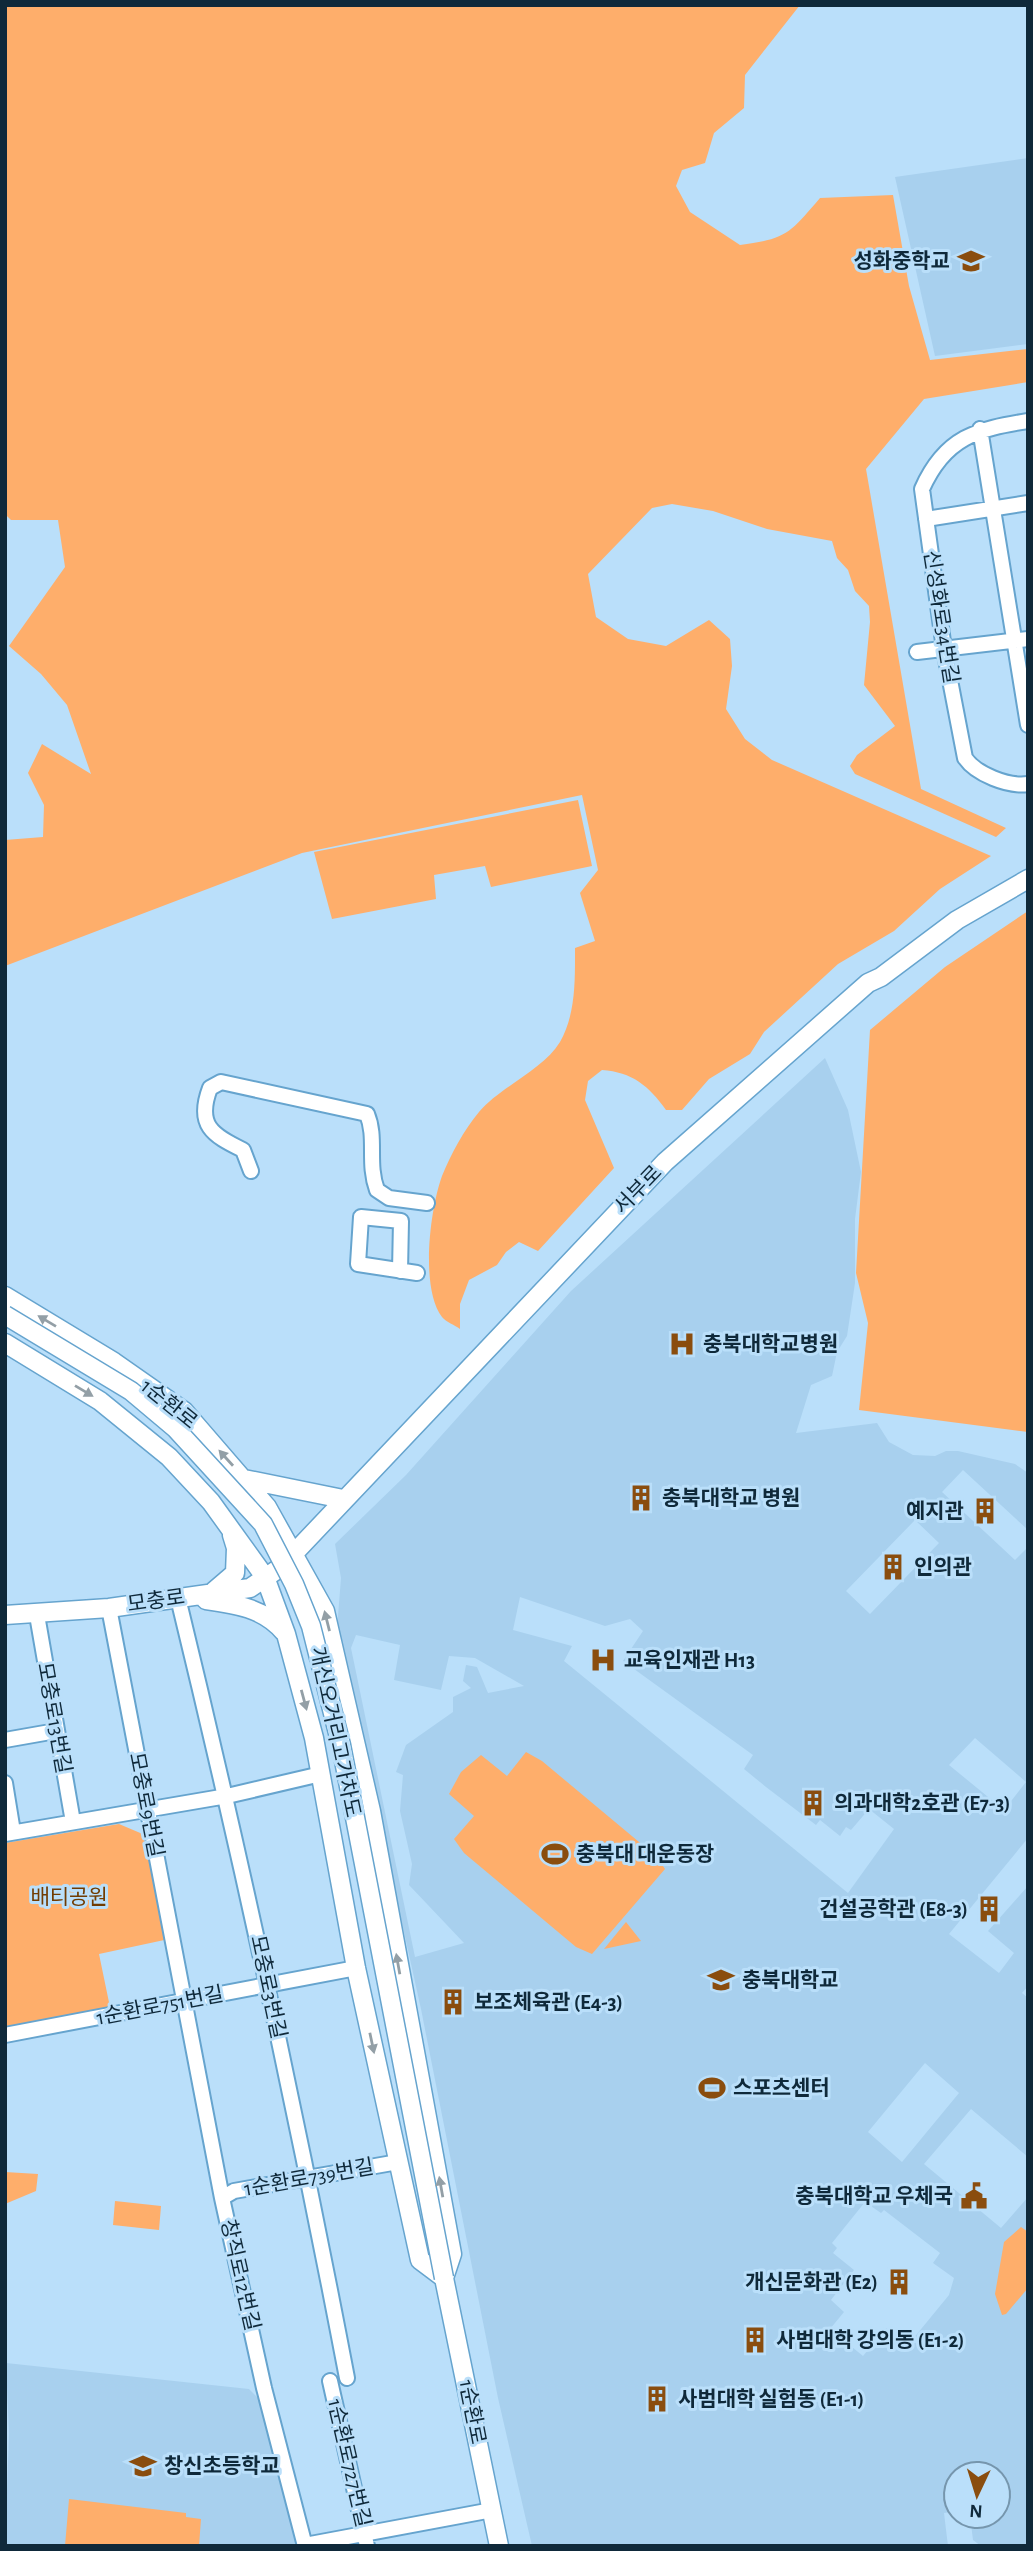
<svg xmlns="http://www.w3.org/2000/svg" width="1033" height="2551" viewBox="0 0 1033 2551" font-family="'Alegreya Sans','Noto Sans KR',sans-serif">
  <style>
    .built { fill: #a8d0ee; fill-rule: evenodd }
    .green { fill: #feae6b }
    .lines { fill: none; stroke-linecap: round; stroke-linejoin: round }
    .minor-casing { stroke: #66a4ce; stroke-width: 18 }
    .major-casing { stroke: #66a4ce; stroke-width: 21 }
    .minor { stroke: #fff; stroke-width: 14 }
    .major { stroke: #fff; stroke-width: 18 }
    .major-bridge-casing { stroke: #66a4ce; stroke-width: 21; stroke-linecap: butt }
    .major-bridge { stroke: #fff; stroke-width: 18 }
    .oneway { fill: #939fa6 }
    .labels { text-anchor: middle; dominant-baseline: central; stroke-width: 6; stroke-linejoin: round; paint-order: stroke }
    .poi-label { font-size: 21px; font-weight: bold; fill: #0f293a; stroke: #badffa; text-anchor: start }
    .street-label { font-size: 21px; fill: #0f293a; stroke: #badffa }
    .park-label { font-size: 21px; fill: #713c02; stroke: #badffa }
  </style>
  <rect width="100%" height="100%" fill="#badffa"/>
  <path class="built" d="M1028 158V344L935 356 895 177Z
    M825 1058 848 1110 861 1172 855 1219V1283L847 1336 837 1352 832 1376 811 1385 796 1433 877 1423 889 1442 913 1455 935 1456 946 1451H958L1015 1464 1028 1473V1530L963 1470 942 1492 1015 1560 1028 1547V1838L949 1934 999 1973 1014 1953 988 1931 1028 1886V1986L1022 1993 1028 1998V2157L971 2109 924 2164 1001 2228 1028 2197V2546H981L973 2540 970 2516H998V2474H956V2511L944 2513 948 2546H532L498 2398 421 2009 337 1629 341 1578 335 1544 406 1475 571 1291ZM915 1520 939 1543 870 1614 846 1591ZM520 1597 605 1626 630 1619 643 1631 623 1661 753 1755 744 1769 766 1787 816 1825 820 1820 840 1836 846 1827 851 1830 869 1809 894 1829 848 1893 564 1661 572 1646 513 1630ZM356 1635 400 1645 394 1680 441 1690 449 1656 475 1658 524 1686 488 1693 477 1667 466 1665 463 1681 471 1688 453 1697V1712L406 1745 396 1772 403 1775 400 1811 412 1864 409 1885 464 1943 415 1957 351 1648ZM975 1738 1026 1782 1004 1810 949 1765ZM925 2063 959 2093 902 2162 868 2132ZM865 2202 881 2213 884 2210 940 2253 933 2263 954 2278 949 2295 908 2345 886 2328 863 2356 830 2329 844 2312 831 2300 854 2270 833 2253 837 2248 832 2243Z
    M6 2363 249 2389 262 2402 301 2546H5L9 2434Z"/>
  <path class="green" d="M5 5H800L745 75 744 108 714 133 705 163 682 170 676 186 690 212 740 245C787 239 790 233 820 198L893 195 909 286 930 360 1028 349V382L924 399 866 469 921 789 1006 828 996 837 855 774 850 766 857 755 895 726 864 685 870 622 869 606 855 591 848 570 837 558 832 541 767 529 713 511 672 504 652 508 588 574 596 617 628 639 666 646 709 620 730 639 732 666 726 709 745 739 772 760 991 856 940 889 894 931 838 964 764 1032 750 1054 709 1079 682 1110H666C649 1086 632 1072 602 1070L588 1081 585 1100 614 1168 538 1251 519 1242 506 1252 497 1265 469 1280 460 1304V1329C455 1325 446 1322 442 1317 420 1288 430 1209 442 1176 451 1154 464 1130 479 1112 500 1087 543 1070 560 1042 576 1014 575 979 575 948L595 941 580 893 598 870 582 795 302 853 5 966V840L43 837 44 805 28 773 42 744 91 774 67 705 41 674 9 646 65 567 58 520H11L5 514Z
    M578 800 592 866 491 887 485 866 434 875 436 899 332 919 314 852Z
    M1028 911V1432L859 1410 868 1323 856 1273 870 1030 945 967Z
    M526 1752 542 1761 657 1857 665 1869 592 1954 576 1947 464 1853 454 1839 474 1816 449 1794 461 1772 481 1755 507 1776Z
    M119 1824 145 1835 169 1939 99 1954 111 2012 5 2031V1843Z
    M626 1922 641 1941 604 1949Z
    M5 2172 38 2174 36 2191 5 2204Z
    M115 2201 161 2206 159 2230 113 2225Z
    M1021 2227 1028 2232V2288L1006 2314 1002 2315 995 2294 1004 2242Z
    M69 2499 186 2513V2517L201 2519 199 2546H65Z"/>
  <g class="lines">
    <g class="minor-casing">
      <path id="minor" d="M1028 421C977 429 945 437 922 489L944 649 965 758C976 774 1008 787 1028 784
        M980 429 1028 725
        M926 519 1028 503
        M917 652 1028 639
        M251 1171 243 1150C212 1135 196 1125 210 1088L221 1082 367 1114C377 1138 367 1163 377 1190L389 1198 427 1203
        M400 1271 401 1221 361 1217 358 1264 417 1273
        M178 1598C241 1857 297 2116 347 2378
        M109 1608 222 2198 264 2388 305 2546
        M37 1615 73 1822
        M5 1740 56 1731
        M5 1783 13 1832
        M5 1834 227 1796 321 1774
        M5 2035 356 1968
        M222 2198 234 2191 398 2162
        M330 2381 367 2546
        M305 2545 492 2510"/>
    </g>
    <g class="major-casing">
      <path id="major" d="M5 1296 114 1362 184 1411 267 1507 325 1611 371 1811 452 2254 444 2278 499 2546
        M5 1343 100 1401 169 1457 211 1502 265 1577 286 1634 314 1738 356 1968 420 2260 444 2278
        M244 1479 343 1499
        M214 1591 235 1573 236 1548 232 1535
        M206 1600C235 1604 264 1608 284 1632
        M5 1615 109 1608 250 1588 281 1567 665 1162 868 983 881 977 957 920 1028 879"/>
    </g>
    <use href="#minor" class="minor"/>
    <use href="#major" class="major"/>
    <g class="major-bridge-casing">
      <path id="major-bridge" d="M5 1315 131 1391 175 1428 263 1524 294 1584 311 1626 341 1745 444 2278"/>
    </g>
    <use href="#major-bridge" class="major-bridge"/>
  </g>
  <defs><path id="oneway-solid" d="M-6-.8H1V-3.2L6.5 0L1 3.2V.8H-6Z" transform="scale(1.75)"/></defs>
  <g class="oneway">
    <use href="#oneway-solid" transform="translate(47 1321) rotate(-149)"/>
    <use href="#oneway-solid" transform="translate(84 1391) rotate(31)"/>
    <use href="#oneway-solid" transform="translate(226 1458) rotate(-132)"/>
    <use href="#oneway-solid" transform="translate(327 1621) rotate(-104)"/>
    <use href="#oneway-solid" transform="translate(304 1700) rotate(75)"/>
    <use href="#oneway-solid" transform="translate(398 1964) rotate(-100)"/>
    <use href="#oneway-solid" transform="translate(372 2043) rotate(78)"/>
    <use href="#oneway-solid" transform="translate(441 2187) rotate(-100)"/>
  </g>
  <defs>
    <g id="school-bare" transform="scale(2.1)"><path d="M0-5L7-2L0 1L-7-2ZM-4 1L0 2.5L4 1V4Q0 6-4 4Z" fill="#8a4d0e" stroke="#badffa" stroke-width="2.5" paint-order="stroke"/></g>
    <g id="hospital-bare" transform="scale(2.1)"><path d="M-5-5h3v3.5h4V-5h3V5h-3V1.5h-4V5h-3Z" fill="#8a4d0e" stroke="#badffa" stroke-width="2.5" paint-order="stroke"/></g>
    <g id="building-bare" transform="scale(2.1)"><path d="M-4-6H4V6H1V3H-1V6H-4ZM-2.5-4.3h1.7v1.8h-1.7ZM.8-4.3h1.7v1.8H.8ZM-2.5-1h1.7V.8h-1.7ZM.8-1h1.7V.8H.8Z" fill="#8a4d0e" stroke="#badffa" stroke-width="2.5" paint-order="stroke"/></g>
    <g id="stadium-bare" transform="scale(2.1)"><path d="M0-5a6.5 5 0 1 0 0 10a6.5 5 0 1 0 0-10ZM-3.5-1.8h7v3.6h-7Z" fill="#8a4d0e" stroke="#badffa" stroke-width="2.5" paint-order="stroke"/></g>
    <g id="university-bare" transform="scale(2.1)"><path d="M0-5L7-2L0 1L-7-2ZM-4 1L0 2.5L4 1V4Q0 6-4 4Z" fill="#8a4d0e" stroke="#badffa" stroke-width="2.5" paint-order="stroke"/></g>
    <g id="civic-bare" transform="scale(2.1)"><path d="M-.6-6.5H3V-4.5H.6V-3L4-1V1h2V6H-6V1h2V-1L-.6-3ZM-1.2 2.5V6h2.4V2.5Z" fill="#8a4d0e" stroke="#badffa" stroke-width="2.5" paint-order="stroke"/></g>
  </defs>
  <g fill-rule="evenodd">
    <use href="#school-bare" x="971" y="261"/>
    <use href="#hospital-bare" x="682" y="1344"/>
    <use href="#building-bare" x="641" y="1498"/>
    <use href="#building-bare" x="985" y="1511"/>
    <use href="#building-bare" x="893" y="1567"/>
    <use href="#hospital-bare" x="603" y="1660"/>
    <use href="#building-bare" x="813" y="1803"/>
    <use href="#stadium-bare" x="555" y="1854"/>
    <use href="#building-bare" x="989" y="1909"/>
    <use href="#university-bare" x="721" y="1980"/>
    <use href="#building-bare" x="453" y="2002"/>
    <use href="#stadium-bare" x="712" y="2088"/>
    <use href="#civic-bare" x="974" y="2196"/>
    <use href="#building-bare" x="899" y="2282"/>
    <use href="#building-bare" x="755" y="2340"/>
    <use href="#building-bare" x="657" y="2399"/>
    <use href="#school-bare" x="143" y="2466"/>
  </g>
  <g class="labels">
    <g class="poi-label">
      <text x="950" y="261" text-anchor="end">성화중학교</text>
      <text x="703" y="1344">충북대학교병원</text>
      <text x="662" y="1498">충북대학교 병원</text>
      <text x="964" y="1511" text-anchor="end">예지관</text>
      <text x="914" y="1567">인의관</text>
      <text x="624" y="1660">교육인재관 H13</text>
      <text x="834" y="1803">의과대학2호관 (E7-3)</text>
      <text x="576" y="1854">충북대 대운동장</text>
      <text x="968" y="1909" text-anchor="end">건설공학관 (E8-3)</text>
      <text x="742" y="1980">충북대학교</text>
      <text x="474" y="2002">보조체육관 (E4-3)</text>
      <text x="733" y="2088">스포츠센터</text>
      <text x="953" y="2196" text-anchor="end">충북대학교 우체국</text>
      <text x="878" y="2282" text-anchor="end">개신문화관 (E2)</text>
      <text x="776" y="2340">사범대학 강의동 (E1-2)</text>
      <text x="678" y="2399">사범대학 실험동 (E1-1)</text>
      <text x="164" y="2466">창신초등학교</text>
    </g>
    <g class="street-label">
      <text transform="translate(941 617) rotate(81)">신성화로34번길</text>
      <text transform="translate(638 1190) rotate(-46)">서부로</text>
      <text transform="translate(169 1404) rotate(39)">1순환로</text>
      <text transform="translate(156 1601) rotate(-8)">모충로</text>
      <text transform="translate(54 1718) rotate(80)">모충로13번길</text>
      <text transform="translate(335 1732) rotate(78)">개신오거리고가차도</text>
      <text transform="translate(146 1805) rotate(79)">모충로9번길</text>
      <text transform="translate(268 1987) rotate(78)">모충로3번길</text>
      <text transform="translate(160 2006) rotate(-11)">1순환로751번길</text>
      <text transform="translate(309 2178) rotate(-10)">1순환로739번길</text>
      <text transform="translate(240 2275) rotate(77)">창직로12번길</text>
      <text transform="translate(472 2412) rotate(79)">1순환로</text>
      <text transform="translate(349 2463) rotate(77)">1순환로727번길</text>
    </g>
    <g class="park-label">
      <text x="69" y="1897">배티공원</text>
    </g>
  </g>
  <rect width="1033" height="2551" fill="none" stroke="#0f293a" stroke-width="14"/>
  <g transform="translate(977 2495) rotate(184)"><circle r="33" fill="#badffa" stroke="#7696ad" stroke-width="2"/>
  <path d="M0-5L12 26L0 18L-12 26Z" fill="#8a4d0e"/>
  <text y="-10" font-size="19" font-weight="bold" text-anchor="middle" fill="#0f293a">N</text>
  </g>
</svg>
